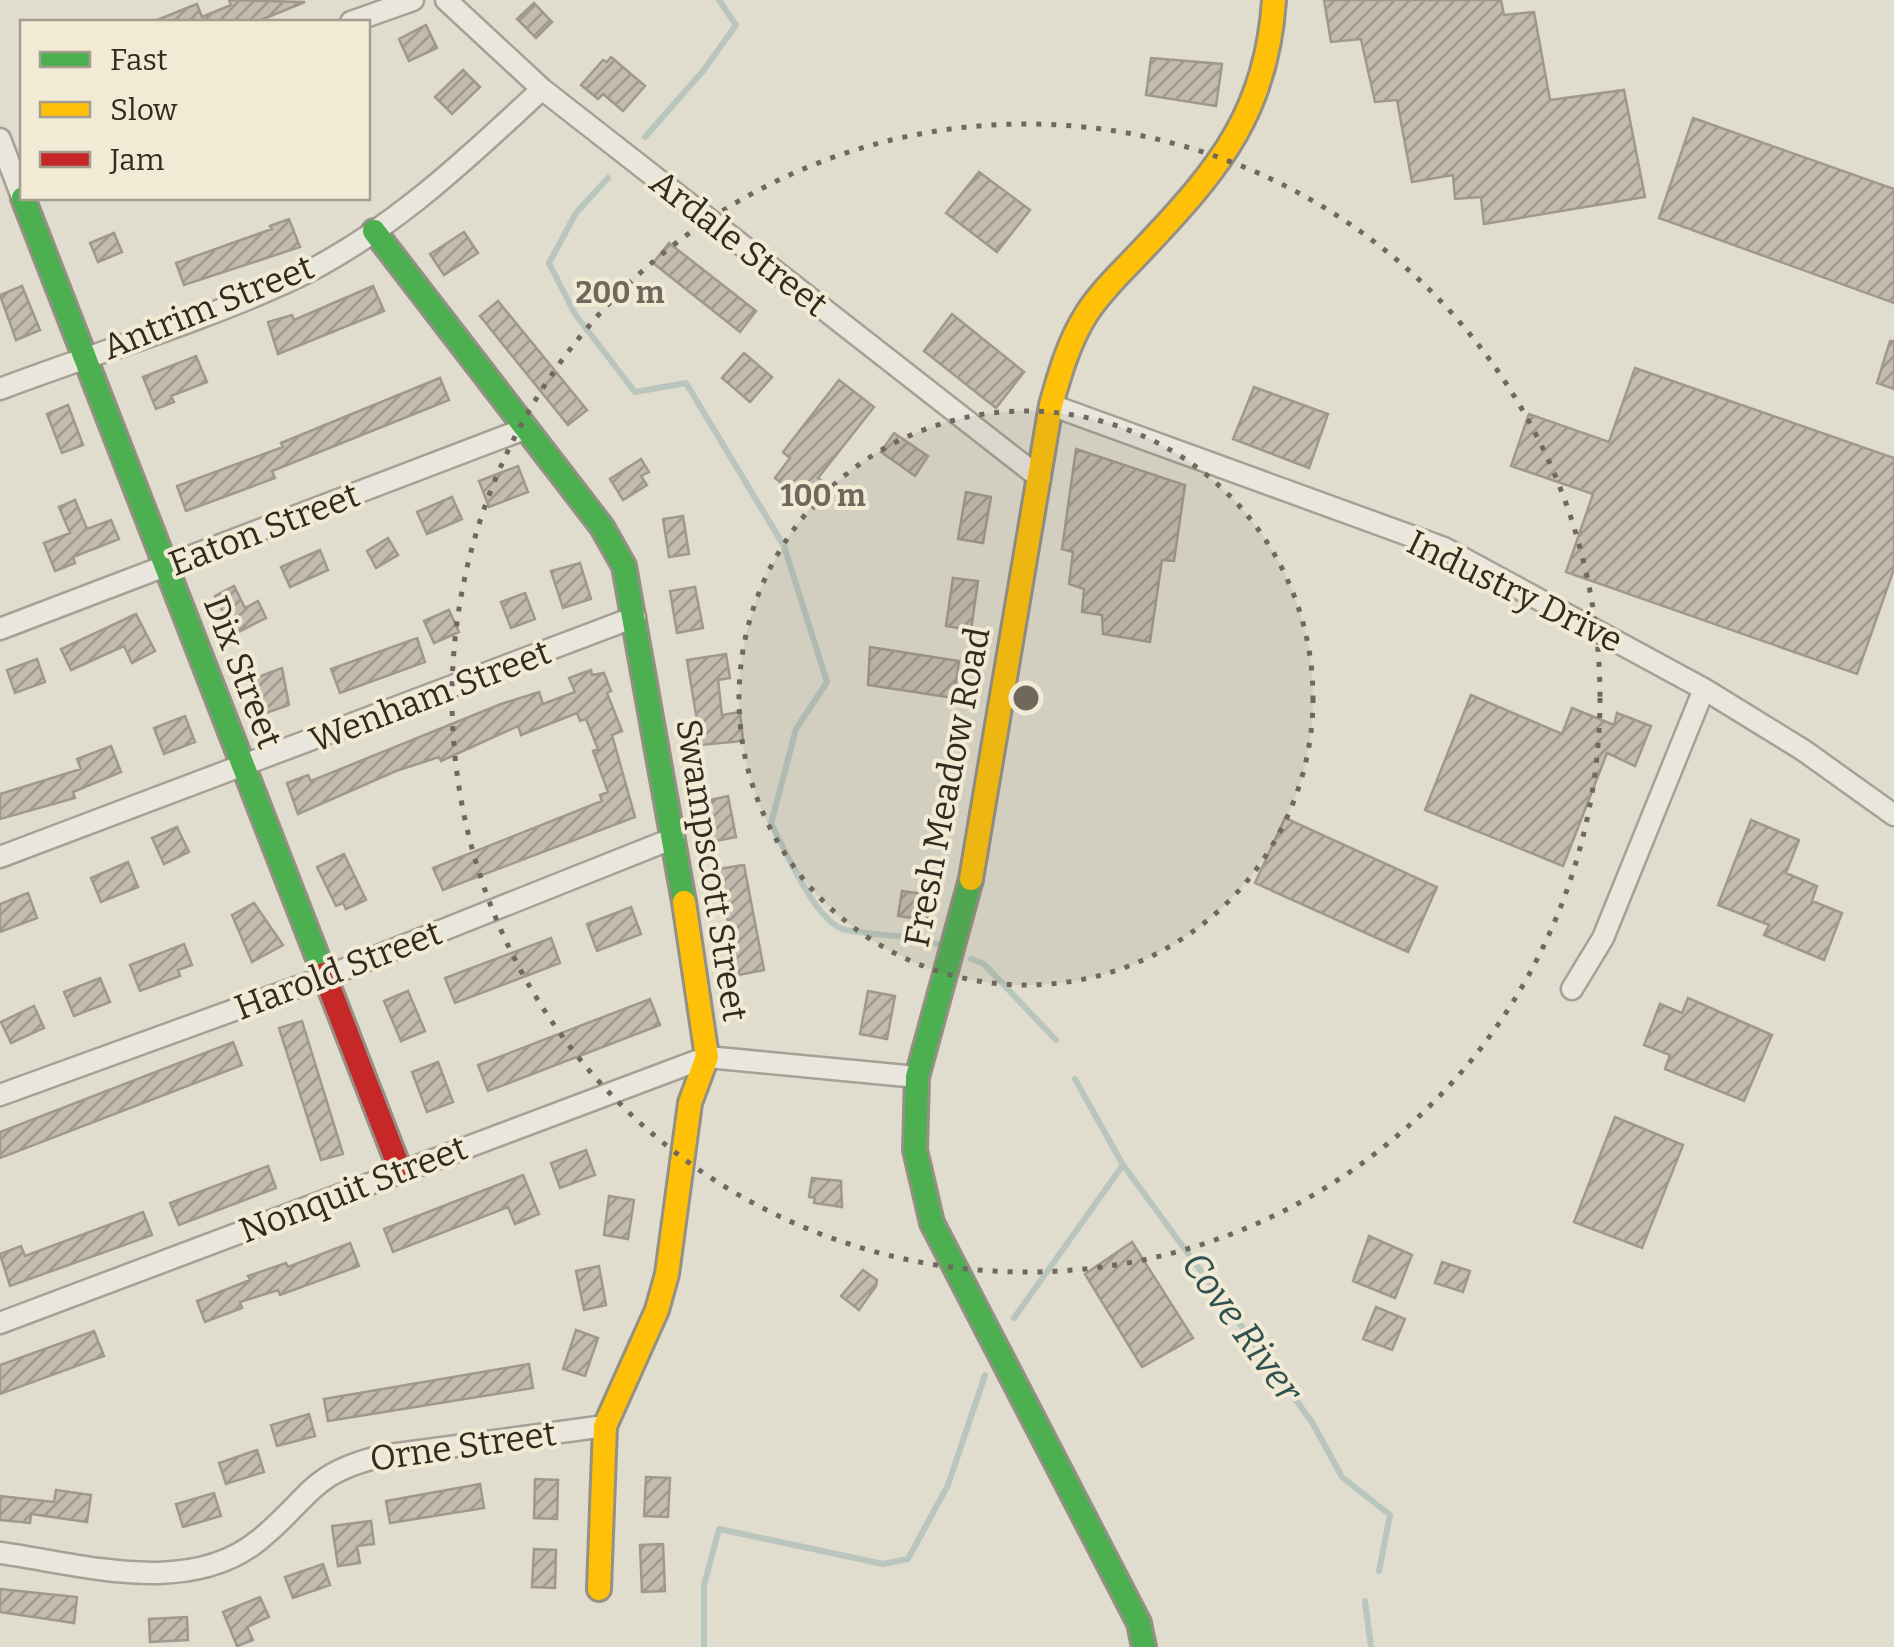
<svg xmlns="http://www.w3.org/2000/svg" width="1894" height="1647" viewBox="0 0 1894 1647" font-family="Bitter,serif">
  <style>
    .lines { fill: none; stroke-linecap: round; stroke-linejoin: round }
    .stream { stroke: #b8c6be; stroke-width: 6 }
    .building { fill: url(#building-hatch); stroke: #a0988e; stroke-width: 2.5 }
    .street-casing { stroke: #a6a196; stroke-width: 25 }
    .fast-casing { stroke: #959086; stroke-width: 28 }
    .slow-casing { stroke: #959086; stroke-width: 28 }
    .jam-casing { stroke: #959086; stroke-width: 28 }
    .street { stroke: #e9e6de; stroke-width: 20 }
    .fast { stroke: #4caf50; stroke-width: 22 }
    .slow { stroke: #ffc107; stroke-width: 22 }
    .jam { stroke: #c62828; stroke-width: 22 }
    .ring { fill: none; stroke: #70685d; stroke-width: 5; stroke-dasharray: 5 10 }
    .labels { text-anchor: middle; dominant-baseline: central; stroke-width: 8; stroke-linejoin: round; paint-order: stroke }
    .street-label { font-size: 35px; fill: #342a20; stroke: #f1ead5 }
    .water-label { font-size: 38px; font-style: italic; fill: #315151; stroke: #f1ead5 }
    .centre { fill: #70685d; stroke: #f1ead5; stroke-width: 5 }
    .ring-label { font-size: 30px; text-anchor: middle; font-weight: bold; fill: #70685d; stroke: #f1ead5; stroke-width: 8; stroke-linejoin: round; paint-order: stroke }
  </style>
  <defs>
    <pattern id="building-hatch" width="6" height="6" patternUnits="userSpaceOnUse" patternTransform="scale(2.5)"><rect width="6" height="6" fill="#c4bbaf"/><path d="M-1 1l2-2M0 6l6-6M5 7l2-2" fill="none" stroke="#a0988e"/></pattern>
  </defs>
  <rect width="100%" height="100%" fill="#e0dcce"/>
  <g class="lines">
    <path class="stream" d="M645 137 703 71 736 25 719 0
      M608 178 576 213 549 263 575 314 635 392 686 383 784 546 827 682 796 729 771 824C785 849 816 924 846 930 880 937 911 933 945 947
      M971 959 984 964 1056 1040
      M1075 1079 1123 1165 1312 1422 1342 1477 1390 1515 1379 1571
      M1014 1318 1123 1165
      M1365 1601 1371 1647
      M704 1647V1585L719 1529 883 1564 908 1559 948 1485 985 1375"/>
  </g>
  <path class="building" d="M229 0 305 2 256 22H152L197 4 202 17 231 5Z
    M1324 0H1501L1504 15 1534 12 1550 100 1624 90 1645 197 1484 224 1481 197 1455 199 1453 175 1412 182 1397 100 1375 102 1361 39 1331 42Z
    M534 3 552 22 536 38 517 19Z
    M426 25 437 48 409 61 399 39Z
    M611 57 645 86 623 111 603 94 598 99 581 85 603 60 607 62Z
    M1151 58 1222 64 1216 106 1146 95Z
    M463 70 480 87 452 114 435 97Z
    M1693 118 1894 189V303L1659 218Z
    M979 172 1030 210 997 252 946 213Z
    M289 219 300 247 184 285 176 263 272 229 270 226Z
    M464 232 478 253 444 275 430 254Z
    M114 233 122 252 98 262 90 243Z
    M669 243 756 311 740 332 653 263Z
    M22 286 40 330 16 340 0 295Z
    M373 286 384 311 278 354 268 322 292 315 294 320Z
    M498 301 587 410 568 425 480 316Z
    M952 314 1024 372 996 408 924 351Z
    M1890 341H1894V389L1877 383Z
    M744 353 772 377 750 402 722 378Z
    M196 356 207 382 171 396 174 402 156 409 143 377Z
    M1635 368 1894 458V569L1857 674 1566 572 1593 494 1511 466 1529 414 1609 442Z
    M440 378 449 400 272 471 275 478 186 511 177 486 283 447 281 443Z
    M839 380 874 407 818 478 830 488 814 509 775 478 790 458 783 452Z
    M1254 387 1328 414 1309 468 1233 439Z
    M68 405 83 445 62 453 47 414Z
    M894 433 928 456 915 476 881 452Z
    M1076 449 1185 485 1174 561 1162 560 1150 642 1103 634 1102 615 1082 612 1084 589 1069 584 1073 552 1062 549Z
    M641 459 649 472 641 476 647 485 623 500 610 479Z
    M518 466 528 492 489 507 479 481Z
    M966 492 991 497 983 543 958 539Z
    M452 497 462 519 427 534 417 512Z
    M75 500 87 529 111 520 119 539 73 557 75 563 55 571 44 543 70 533 59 507Z
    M683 516 689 554 669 557 663 519Z
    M388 538 398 555 376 568 367 551Z
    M320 550 328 570 290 587 281 567Z
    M580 563 591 599 563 608 551 571Z
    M953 578 978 581 971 630 946 626Z
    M234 586 245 608 258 601 266 618 234 634 215 596Z
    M695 587 703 628 677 633 670 591Z
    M525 593 535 619 511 628 501 602Z
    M449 610 459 632 434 643 424 621Z
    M136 614 155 651 132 663 124 646 71 670 61 649Z
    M417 638 425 662 340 693 331 669Z
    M870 647 959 661 954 698 868 685Z
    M726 654 730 678 718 680 722 715 740 712 743 741 701 745 687 660Z
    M37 659 45 682 15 693 7 670Z
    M282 668 289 705 266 713 253 679Z
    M591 670 592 675 604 673 611 691 607 693 622 731 612 735 635 817 443 890 433 868 602 801 600 795 608 792 593 751 598 749 586 719 580 721 577 713 521 735 518 726 441 761 439 757 396 771 298 814 287 783 308 775 311 781 501 704 539 692 543 704 575 692 569 678Z
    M1471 695 1562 734 1572 708 1614 725 1617 713 1651 726 1635 766 1607 753 1563 866 1425 810Z
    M185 716 195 742 164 754 154 728Z
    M111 746 121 772 73 792 75 798 0 819V794L81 769 77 759Z
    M728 796 736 837 710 842 702 802Z
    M1285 818 1437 887 1408 952 1255 883Z
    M1751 820 1799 840 1786 873 1817 886 1812 901 1842 913 1824 960 1764 935 1769 925 1718 905Z
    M177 827 189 852 164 864 152 838Z
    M344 854 366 900 346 909 343 903 336 906 317 867Z
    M128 862 138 887 101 902 91 878Z
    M744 865 764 970 738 975 718 869Z
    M902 891 931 895 927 920 898 916Z
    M28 893 37 918 0 932V904Z
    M254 903 283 945 252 962 232 915Z
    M631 907 641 934 597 951 587 924Z
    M551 938 560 963 455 1003 445 978Z
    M184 944 192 965 178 970 180 976 140 991 130 965Z
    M100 978 110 1002 74 1016 64 992Z
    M408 991 425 1031 401 1041 384 1001Z
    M868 991 895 996 887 1039 860 1034Z
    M1688 998 1772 1035 1744 1101 1665 1069 1670 1055 1644 1045 1660 1004 1682 1013Z
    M650 999 660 1025 488 1091 478 1065Z
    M34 1006 44 1028 11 1043 1 1022Z
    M302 1021 343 1154 321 1160 279 1028Z
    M233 1042 242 1065 0 1158V1132Z
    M438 1062 453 1102 427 1112 412 1072Z
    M1615 1117 1683 1145 1642 1248 1574 1222Z
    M586 1150 595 1175 560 1188 551 1163Z
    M268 1166 276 1188 179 1225 170 1203Z
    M523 1175 539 1214 515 1224 508 1207 393 1252 384 1229Z
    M812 1178 841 1181 842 1207 814 1203 815 1198 809 1197Z
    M609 1196 634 1200 628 1239 604 1235Z
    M143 1212 152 1235 10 1286 0 1254 21 1246 25 1256Z
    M1369 1236 1412 1255 1395 1298 1353 1281Z
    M1132 1242 1193 1338 1142 1367 1085 1274Z
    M350 1243 359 1266 280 1295 278 1290 240 1302 242 1308 205 1322 197 1301 250 1280 248 1276 286 1263 288 1267Z
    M1442 1262 1470 1271 1463 1292 1435 1283Z
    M599 1266 606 1305 584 1310 576 1271Z
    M863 1270 877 1280 876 1286 859 1310 841 1296Z
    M1376 1307 1405 1319 1392 1350 1363 1339Z
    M576 1330 598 1338 585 1376 563 1369Z
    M94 1331 104 1356 0 1394V1365Z
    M529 1364 533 1388 328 1421 324 1399Z
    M309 1414 315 1436 277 1446 271 1425Z
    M257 1450 264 1472 226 1484 219 1463Z
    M646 1477 670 1478 668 1517 644 1516Z
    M535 1479 558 1480 557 1519 534 1518Z
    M480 1484 484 1508 390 1523 386 1501Z
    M56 1490 91 1495 87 1522 31 1514 30 1523 0 1520V1496L54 1502Z
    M214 1493 221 1516 183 1527 176 1504Z
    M371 1521 374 1544 357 1546 360 1563 338 1566 332 1526Z
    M663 1544 665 1591 642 1592 640 1545Z
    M534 1549 556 1550 555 1588 532 1587Z
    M323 1564 330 1585 293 1598 285 1577Z
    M0 1589 77 1597 74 1623 0 1612Z
    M260 1597 269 1617 247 1627 253 1640 237 1646 223 1612Z
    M187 1617 188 1640 150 1642 149 1619Z"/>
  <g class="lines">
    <g class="street-casing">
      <path id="street" d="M446 0 542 89 1040 478
        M351 22 413 0
        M0 139 22 197
        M0 389C95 353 195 324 287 282 385 237 465 161 542 89
        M1051 405 1444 548 1704 689 1803 750 1894 815
        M0 629 527 428
        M0 857 635 617
        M1572 989 1603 938 1704 689
        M0 1095 325 977 674 838
        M0 1323 707 1057 917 1077
        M0 1553C81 1564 189 1598 259 1540 312 1497 308 1474 382 1456L605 1426"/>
    </g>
    <g class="fast-casing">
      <path id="fast" d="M23 198 324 974
        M374 231 602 527 624 566 684 902
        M971 879 917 1077 915 1150 932 1223 1139 1623 1144 1647"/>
    </g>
    <g class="slow-casing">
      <path id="slow" d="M971 879 1051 405C1060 373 1069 341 1087 313 1104 287 1127 267 1148 244 1221 167 1267 109 1274 0
        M599 1589 605 1426 657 1310 667 1274 690 1103 707 1057 684 902"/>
    </g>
    <g class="jam-casing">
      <path id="jam" d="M324 974 400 1170"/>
    </g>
    <use href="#street" class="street"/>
    <use href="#fast" class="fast"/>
    <use href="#slow" class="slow"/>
    <use href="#jam" class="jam"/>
  </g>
  <circle cx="1026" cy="698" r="287" fill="#70685d" fill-opacity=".12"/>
  <g class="ring">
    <circle cx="1026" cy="698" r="287"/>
    <circle cx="1026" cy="698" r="574"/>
  </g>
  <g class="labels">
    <g class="street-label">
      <text transform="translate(739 243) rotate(38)">Ardale Street</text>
      <text transform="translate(208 307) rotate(-22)">Antrim Street</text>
      <text transform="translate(264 529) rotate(-21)">Eaton Street</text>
      <text transform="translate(1515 591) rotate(26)">Industry Drive</text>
      <text transform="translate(243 672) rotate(69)">Dix Street</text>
      <text transform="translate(430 696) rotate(-21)">Wenham Street</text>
      <text transform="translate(947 787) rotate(-79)">Fresh Meadow Road</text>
      <text transform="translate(712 870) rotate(81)">Swampscott Street</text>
      <text transform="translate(338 970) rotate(-21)">Harold Street</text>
      <text transform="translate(353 1189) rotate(-21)">Nonquit Street</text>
      <text transform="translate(463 1446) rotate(-8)">Orne Street</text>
    </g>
    <g class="water-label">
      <text transform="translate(1242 1327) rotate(54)">Cove River</text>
    </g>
  </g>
  <circle cx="1026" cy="698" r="15" class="centre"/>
  <g class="ring-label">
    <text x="620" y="303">200 m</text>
    <text x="823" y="506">100 m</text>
  </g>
  <rect x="20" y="20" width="350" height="180" fill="#f1ead5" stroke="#a59d8d" stroke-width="2.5"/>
  <rect x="40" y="52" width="50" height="15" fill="#4caf50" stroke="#a59d8d" stroke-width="2.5"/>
  <text x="110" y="70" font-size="30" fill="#342a20">Fast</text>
  <rect x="40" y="102" width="50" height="15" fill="#ffc107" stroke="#a59d8d" stroke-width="2.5"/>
  <text x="110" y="120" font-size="30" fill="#342a20">Slow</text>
  <rect x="40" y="152" width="50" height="15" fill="#c62828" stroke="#a59d8d" stroke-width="2.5"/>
  <text x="110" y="170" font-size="30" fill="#342a20">Jam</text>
</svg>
